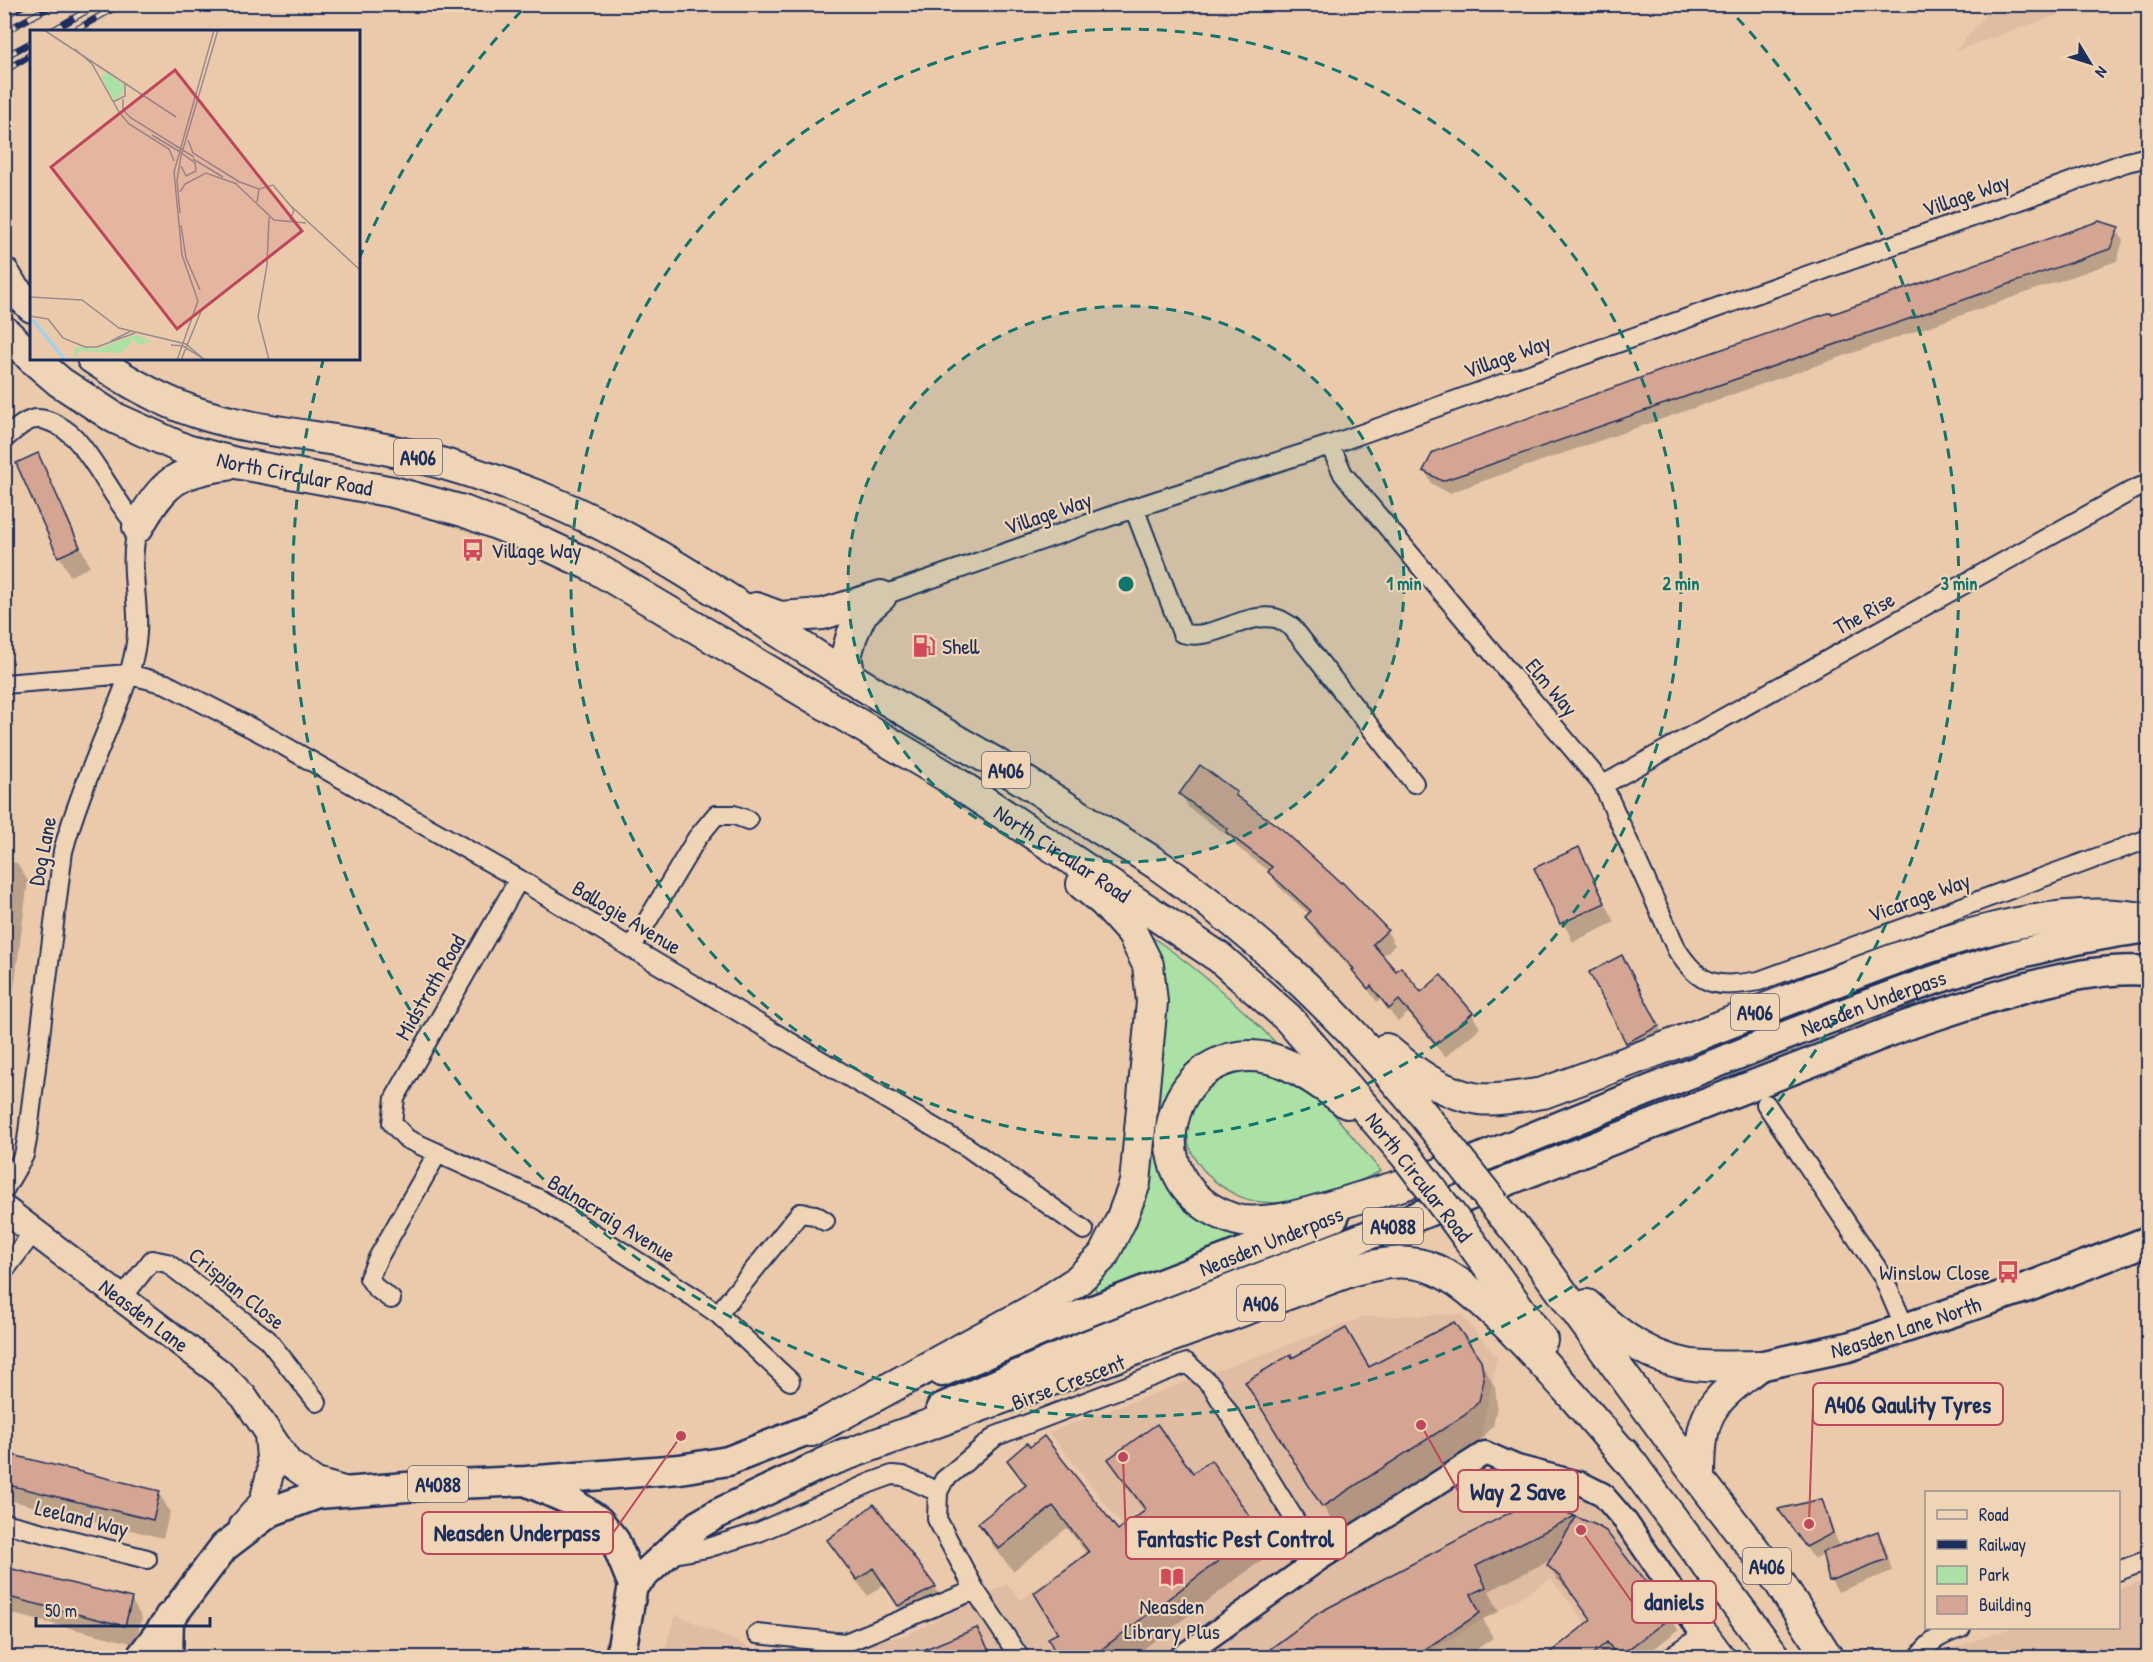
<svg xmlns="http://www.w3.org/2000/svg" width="2153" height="1662" viewBox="0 0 2153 1662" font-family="'Patrick Hand',sans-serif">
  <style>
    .built { fill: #e0bca3 }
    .green { fill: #abe1a4; stroke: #638881; stroke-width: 1.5 }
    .shadow { fill: #0003 }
    .building { fill: #d3a592; stroke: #1b2f5e; stroke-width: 1.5 }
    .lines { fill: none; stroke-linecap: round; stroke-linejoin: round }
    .minor-casing { stroke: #1b2f5e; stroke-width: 22 }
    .tertiary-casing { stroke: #1b2f5e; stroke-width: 27 }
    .secondary-casing { stroke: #1b2f5e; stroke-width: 30 }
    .primary-casing { stroke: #1b2f5e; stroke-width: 33 }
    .trunk-casing { stroke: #1b2f5e; stroke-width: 34 }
    .minor { stroke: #efd5b6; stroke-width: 18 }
    .tertiary { stroke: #efd5b6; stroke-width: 22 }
    .secondary { stroke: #efd5b6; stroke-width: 26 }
    .primary { stroke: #efd5b6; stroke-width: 28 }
    .trunk { stroke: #efd5b6; stroke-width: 30 }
    .rail-casing { stroke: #1b2f5e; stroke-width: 7 }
    .rail { stroke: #efd5b6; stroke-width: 4.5; stroke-dasharray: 14; stroke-linecap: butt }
    .trunk-bridge-casing { stroke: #1b2f5e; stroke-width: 34; stroke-linecap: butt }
    .trunk-bridge { stroke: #efd5b6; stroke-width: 30 }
    .ring { fill: none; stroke: #0f766e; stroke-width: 3; stroke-dasharray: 10 8 }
    .labels { text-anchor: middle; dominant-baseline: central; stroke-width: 4.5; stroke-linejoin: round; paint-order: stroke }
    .shield { fill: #efd5b6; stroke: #5b6178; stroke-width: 1.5 }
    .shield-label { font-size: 21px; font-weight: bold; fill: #1b2f5e }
    .street-label { font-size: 22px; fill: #1b2f5e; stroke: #efd5b6 }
    .poi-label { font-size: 22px; fill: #1b2f5e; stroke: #efd5b6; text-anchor: start }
    .inset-river { fill: none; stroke: #92d6f3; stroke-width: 3 }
    .inset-road { fill: none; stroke: #988c8d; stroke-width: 1.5 }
    .view { fill: #bf465b; fill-opacity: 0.15; stroke: #bf465b; stroke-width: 3 }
    .inset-edge { fill: none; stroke: #1b2f5e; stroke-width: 3 }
    .centre { fill: #0f766e; stroke: #efd5b6; stroke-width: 3 }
    .ring-label { font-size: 18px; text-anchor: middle; font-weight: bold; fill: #0f766e; stroke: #efd5b6; stroke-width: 4.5; stroke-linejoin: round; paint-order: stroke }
    .leader { fill: none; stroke: #bf465b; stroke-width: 2 }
    .callout-dot { fill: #bf465b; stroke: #efd5b6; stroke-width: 2 }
    .callout { fill: #efd5b6; stroke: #bf465b; stroke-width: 2 }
    .callout-label { font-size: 24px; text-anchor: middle; font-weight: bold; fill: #1b2f5e }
  </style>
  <rect width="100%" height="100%" fill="#ebcaac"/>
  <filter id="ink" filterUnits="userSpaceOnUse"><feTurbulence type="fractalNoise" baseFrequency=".0167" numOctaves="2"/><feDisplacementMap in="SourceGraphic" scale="12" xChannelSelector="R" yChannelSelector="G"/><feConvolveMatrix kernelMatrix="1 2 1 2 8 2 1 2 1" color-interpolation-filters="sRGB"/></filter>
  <g filter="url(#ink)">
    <path class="built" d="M1994 5V4L2086 5 1955 51Z
      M1461 1314 1497 1357 1482 1432 1506 1475 1601 1496 1678 1614 1618 1657H1613L1551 1579 1420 1657 787 1658 907 1635 1007 1584 1021 1600 1122 1525 1049 1432 1364 1317Z
      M2148 1579V1657H1946L1951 1649 2011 1628H2118L2119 1589Z
      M675 1614 772 1657H663Z"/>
    <path class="green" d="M1149 935C1195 966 1236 1002 1275 1042 1254 1040 1231 1040 1212 1049 1159 1075 1139 1146 1174 1193 1181 1202 1190 1213 1201 1218 1214 1225 1230 1228 1244 1233L1247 1238 1096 1292 1095 1286C1121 1261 1131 1238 1141 1205Z
      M1277 1070 1327 1106 1381 1171C1347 1188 1292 1209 1254 1201 1221 1194 1183 1160 1187 1124 1187 1118 1191 1113 1193 1107 1199 1094 1209 1081 1223 1074 1230 1070 1266 1070 1277 1070Z"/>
    <path class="shadow" d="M2116 228 2123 240 2117 261 1449 493 1432 484 1425 471 1832 316Z
      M37 455 48 474 90 567 70 576 60 557 18 464Z
      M1236 793 1240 800 1387 931 1395 945 1382 957 1396 973 1421 995 1472 1014 1480 1028 1445 1057 1408 1013 1398 1022 1380 999 1377 1002 1357 975 1315 931 1307 917 1310 915 1278 886 1270 872 1236 846 1231 838 1189 808 1181 794Z
      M1578 849 1615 922 1573 942 1536 869Z
      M4 861 17 863 28 881 4 1067Z
      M1622 957 1669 1045 1638 1061 1627 1042Z
      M1480 1361 1495 1387 1497 1406 1493 1427 1480 1440 1338 1531 1262 1407 1368 1369Z
      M4 1454 159 1493 170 1512 163 1538 4 1499Z
      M1110 1459 1193 1475 1258 1531 1271 1553 1132 1658H1060L1059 1634 1088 1555 1067 1528 1013 1571 993 1546 980 1523 1025 1487 1008 1460 1118 1533 1145 1512 1123 1482Z
      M1534 1501 1574 1518 1671 1617 1678 1630 1642 1658H1618L1616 1655 1613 1658H1545L1592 1621 1570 1591 1557 1579 1549 1565 1552 1559 1489 1591 1499 1612 1483 1619 1493 1638 1464 1658H1260Z
      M1821 1501 1828 1513 1839 1547 1878 1533 1885 1545 1892 1571 1838 1592 1831 1580 1824 1554 1814 1559 1780 1510Z
      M874 1506 935 1588 944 1604 909 1622 884 1584 868 1596 838 1557 829 1540Z
      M4 1568 131 1599 142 1618 135 1644 4 1612Z"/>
    <path class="building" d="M2099 221 2119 227 2110 249 1466 473 1442 481 1423 471 1433 452 1699 357 1831 312 1832 314Z
      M38 453 80 547 58 557 16 463Z
      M1200 765 1237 792 1235 795 1283 830 1341 883 1342 882 1388 930 1373 944 1396 971 1401 967 1421 992 1441 975 1473 1013 1436 1044 1399 1000 1389 1009 1371 986 1368 989 1352 970 1354 969 1305 917 1311 911 1268 872 1272 867 1226 832 1228 829 1179 794Z
      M1579 847 1605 903 1560 924 1534 868Z
      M1622 955 1659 1026 1626 1043 1589 972Z
      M1454 1322 1481 1360 1484 1380 1479 1401 1465 1415 1322 1507 1245 1382 1291 1354 1292 1358 1346 1328 1369 1367Z
      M1157 1424 1193 1473 1211 1460 1259 1530 1090 1658H1058L1048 1638 1058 1633 1034 1593 1089 1552 1053 1506 999 1549 978 1523 1026 1485 1007 1460 1027 1443 1030 1447 1044 1436 1118 1530 1146 1510 1108 1459Z
      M4 1453 160 1491 153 1520 4 1484Z
      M1822 1499 1833 1533 1806 1547 1778 1509Z
      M1534 1500 1575 1516 1476 1566 1486 1587 1471 1594 1480 1613 1412 1658H1258L1320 1612Z
      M874 1504 936 1587 898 1606 873 1568 857 1580 827 1540Z
      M1576 1517 1596 1525 1606 1531 1672 1616 1618 1657 1607 1642 1588 1658H1543L1591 1620 1560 1577 1547 1565Z
      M1878 1531 1887 1559 1829 1581 1822 1552Z
      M4 1567 132 1598 125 1626 4 1596Z
      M977 1628 993 1658H906V1657Z"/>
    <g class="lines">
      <g class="minor-casing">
        <path id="minor" d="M4 439C12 433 21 423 31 420 47 415 70 431 79 443 101 469 115 502 138 527 126 567 143 609 135 649 130 679 116 708 105 735 89 774 74 811 63 851L27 1140 24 1155 4 1190
          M1330 445 1343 474 1603 785 1677 950C1701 987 1717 988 1759 981L2148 839
          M1134 508 1182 633C1213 642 1243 612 1275 618 1281 619 1287 624 1292 627L1414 783
          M881 596 1134 508 1330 445 2127 162 2148 157
          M4 684 128 674 166 684 265 735 519 879 631 948 967 1147 1084 1230
          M1603 785 2131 491 2148 484
          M519 879 395 1098 392 1123 407 1139 541 1200 695 1298 718 1314 790 1381
          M631 948 697 838 716 815H734L748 820
          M1766 1104 1883 1277 1905 1328
          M4 1271 34 1231
          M122 1298 152 1260 167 1263 267 1339 317 1402
          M391 1299 376 1288 369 1278 378 1258 437 1154
          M718 1314 800 1213 815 1215 825 1221
          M4 1523 147 1559
          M668 1555 707 1548 759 1532 870 1483 892 1475 903 1476 938 1492
          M2118 1571 2148 1560
          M757 1634 845 1643 975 1590
          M1921 1654C1932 1639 1944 1634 1961 1628
          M1020 1658 975 1590 937 1519 938 1492 944 1480 996 1436 1187 1363 1212 1386 1319 1559
          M1669 1658 1703 1635"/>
      </g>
      <g class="tertiary-casing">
        <path id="tertiary" d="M1180 1658 1319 1559 1485 1453 1517 1467 1582 1484 1602 1494 1626 1522 1703 1635"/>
      </g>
      <g class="secondary-casing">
        <g id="secondary">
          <path id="s1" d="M4 1209 219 1372 244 1397 289 1463 316 1482 347 1491"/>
          <path d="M243 1525 263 1502 271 1469 268 1435"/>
        </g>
      </g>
      <g class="primary-casing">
        <g id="primary">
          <path id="s2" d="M1441 1174C1548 1130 1655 1088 1762 1045 1887 996 2014 944 2148 928"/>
          <path id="s3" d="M1759 1366 1848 1347 2031 1286 2148 1241"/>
          <path d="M942 1372 1075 1317 1334 1217"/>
          <path d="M941 1408 1084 1346 1907 1025C1976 1003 2077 964 2148 971"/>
          <path d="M530 1483 569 1500 599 1521 615 1541 633 1585 620 1658"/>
          <path d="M633 1585 698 1525 717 1514 845 1453"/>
          <path d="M140 1658 224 1547 270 1512 318 1494 432 1485 526 1481 680 1469 728 1461 831 1421"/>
          <path d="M168 1658 169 1617"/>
        </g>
      </g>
      <g class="trunk-casing">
        <g id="trunk">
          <path d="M4 273 13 288 32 307"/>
          <path d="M4 331 32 358"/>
          <path id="s4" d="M32 358 60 382 115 418 186 450 236 463 393 492 463 511 530 537 592 566 946 776 1220 958 1288 1018 1407 1157"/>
          <path d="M92 358C125 380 160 401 198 413 253 431 313 435 370 446 427 457 484 475 538 496 649 540 747 613 848 676 895 706 944 733 992 761 1026 782 1060 803 1094 825 1116 839 1139 852 1161 867 1270 944 1360 1032 1441 1137"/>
          <path d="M138 527C163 483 176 471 227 465"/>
          <path d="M756 608 780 617 823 614 881 596"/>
          <path d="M850 678 846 656 852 635 862 613 880 597"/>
          <path d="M1386 1049C1412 1071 1443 1094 1479 1099 1500 1101 1522 1096 1543 1093 1627 1063 1710 1030 1793 998 1897 958 2036 897 2148 919"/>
          <path d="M1347 1103C1327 1088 1296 1065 1272 1059 1182 1036 1132 1157 1208 1207 1218 1213 1230 1219 1242 1221 1279 1224 1314 1211 1349 1201 1381 1191 1413 1182 1445 1172"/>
          <path d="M1495 1205 1526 1243 1700 1480 1778 1580 1828 1658"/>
          <path d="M1457 1223 1542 1340"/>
          <path d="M1587 1305C1619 1337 1657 1364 1704 1366 1722 1367 1741 1366 1759 1366"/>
          <path d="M811 1431 1038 1307 1076 1282 1103 1256 1121 1220 1135 1183 1152 1002 1148 965 1132 933 1104 902 1082 884"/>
          <path d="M1623 1452 1776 1658"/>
          <path d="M824 1463 1354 1270C1378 1264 1401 1259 1426 1266 1458 1276 1486 1305 1510 1328 1554 1373 1594 1420 1635 1468"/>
          <path d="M1700 1480C1700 1413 1707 1405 1759 1366"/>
          <path d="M1703 1635 1720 1658"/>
        </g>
      </g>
      <use href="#minor" class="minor"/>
      <use href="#tertiary" class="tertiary"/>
      <use href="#secondary" class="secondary"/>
      <use href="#primary" class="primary"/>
      <use href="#trunk" class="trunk"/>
      <g class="rail-casing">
        <path id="rail" d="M4 16 26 4
          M4 32 55 4
          M50 32 98 4
          M72 32 121 4
          M4 57 32 42
          M4 71 32 54"/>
      </g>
      <use href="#rail" class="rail"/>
      <g class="trunk-bridge-casing">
        <path id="trunk-bridge" d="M1441 1137 1495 1205
          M1407 1157 1457 1223"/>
      </g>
      <use href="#trunk-bridge" class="trunk-bridge"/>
    </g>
  </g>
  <circle cx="1126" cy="584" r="278" fill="#0f766e" fill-opacity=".12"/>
  <g class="ring">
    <circle cx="1126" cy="584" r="278"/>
    <circle cx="1126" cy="584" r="555"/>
    <path d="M359 259A833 833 0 0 1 527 5M1725 5A833 833 0 1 1 323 361"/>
  </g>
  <defs>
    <g id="bus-bare" transform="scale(1.8)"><path d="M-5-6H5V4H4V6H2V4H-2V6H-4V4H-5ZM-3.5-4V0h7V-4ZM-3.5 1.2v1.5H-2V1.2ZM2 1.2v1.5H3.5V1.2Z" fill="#d1495b" stroke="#efd5b6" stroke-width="2.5" paint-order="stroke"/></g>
    <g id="fuel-bare" transform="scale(1.8)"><path d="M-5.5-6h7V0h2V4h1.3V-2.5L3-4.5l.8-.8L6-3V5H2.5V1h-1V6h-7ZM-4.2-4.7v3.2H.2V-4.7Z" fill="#d1495b" stroke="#efd5b6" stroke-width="2.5" paint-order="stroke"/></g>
    <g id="library-bare" transform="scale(1.8)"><path d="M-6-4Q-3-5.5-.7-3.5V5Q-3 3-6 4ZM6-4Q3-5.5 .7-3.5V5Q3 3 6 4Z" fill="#d1495b" stroke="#efd5b6" stroke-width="2.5" paint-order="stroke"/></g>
  </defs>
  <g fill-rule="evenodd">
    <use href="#bus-bare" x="473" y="550"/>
    <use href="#fuel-bare" x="924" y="646"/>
    <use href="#bus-bare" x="2008" y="1272"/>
    <use href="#library-bare" x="1172" y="1577"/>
  </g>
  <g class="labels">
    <g class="shield">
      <rect x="394" y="439" width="48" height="36" rx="4.5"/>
      <rect x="982" y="752" width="48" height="36" rx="4.5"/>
      <rect x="1731" y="994" width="48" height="36" rx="4.5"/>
      <rect x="1363" y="1208" width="60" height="36" rx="4.5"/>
      <rect x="1237" y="1285" width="48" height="36" rx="4.5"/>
      <rect x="408" y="1466" width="60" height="36" rx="4.5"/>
      <rect x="1743" y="1548" width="48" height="36" rx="4.5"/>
    </g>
    <g class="shield-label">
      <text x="418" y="457">A406</text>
      <text x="1006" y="770">A406</text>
      <text x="1755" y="1012">A406</text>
      <text x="1393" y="1226">A4088</text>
      <text x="1261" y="1303">A406</text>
      <text x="438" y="1484">A4088</text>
      <text x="1767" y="1566">A406</text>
    </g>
    <g class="street-label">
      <text transform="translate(1966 195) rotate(-19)">Village Way</text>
      <text transform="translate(1507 356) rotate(-20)">Village Way</text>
      <text stroke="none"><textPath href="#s4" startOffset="292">North Circular Road</textPath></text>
      <text transform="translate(1048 513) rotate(-19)">Village Way</text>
      <text transform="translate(1864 613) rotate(-29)">The Rise</text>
      <text transform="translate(1552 687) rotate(50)">Elm Way</text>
      <text transform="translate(42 851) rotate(-79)">Dog Lane</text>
      <text stroke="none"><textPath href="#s4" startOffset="1156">North Circular Road</textPath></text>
      <text transform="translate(1919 897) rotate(-20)">Vicarage Way</text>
      <text transform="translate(627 917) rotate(31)">Ballogie Avenue</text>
      <text transform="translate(430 987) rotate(-60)">Midstrath Road</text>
      <text stroke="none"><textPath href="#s2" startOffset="465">Neasden Underpass</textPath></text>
      <text transform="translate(1419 1177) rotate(52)">North Circular Road</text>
      <text transform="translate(612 1218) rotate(32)">Balnacraig Avenue</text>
      <text transform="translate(1271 1241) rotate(-22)">Neasden Underpass</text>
      <text transform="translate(237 1288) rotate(39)">Crispian Close</text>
      <text stroke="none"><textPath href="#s1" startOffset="176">Neasden Lane</textPath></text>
      <text stroke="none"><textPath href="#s3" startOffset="152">Neasden Lane North</textPath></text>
      <text transform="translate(1068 1382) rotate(-21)">Birse Crescent</text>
      <text transform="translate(82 1518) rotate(14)">Leeland Way</text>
    </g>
    <g class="poi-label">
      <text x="491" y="550">Village Way</text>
      <text x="942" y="646">Shell</text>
      <text x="1990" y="1272" text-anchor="end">Winslow Close</text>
      <text x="1172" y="1606" text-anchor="middle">Neasden<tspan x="1172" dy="25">Library Plus</tspan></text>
    </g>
  </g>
  <g transform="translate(30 30)">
    <rect width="330" height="330" fill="#ebcaac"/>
    <path d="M77 42 96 58 85 72 71 47ZM105 305 122 311 109 315 103 310 92 323 49 321 43 330 46 317 68 319Z" fill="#abe1a4"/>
    <path class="inset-river" d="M3 290 35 330"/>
    <path class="inset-road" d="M14 0 146 87M45 19 62 34 89 82M93 69V80L101 88 164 127M83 72 95 66V53M89 82 99 94 139 119 144 131M122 105 152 123M158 110 163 123 208 151M150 122 165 133 166 141 156 146 151 136M163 129 193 147M207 151 229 159M205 153 244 190 276 193M150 162 155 154 176 143 207 154M227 172 229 159 243 155 264 180 260 190M261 176 330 240M150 183 147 151 151 126 188 0M239 187 237 235 228 287 239 330M151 195 156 228 170 260M0 267 52 270 89 298 156 314 175 330M0 286 18 289 33 308 55 317H67L105 303M81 311 101 301M141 315 153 316 174 329M147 330 168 271 152 225 144 142 184 0M151 330 172 279"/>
    <path class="view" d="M145 40 272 201 147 299 21 137Z"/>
    <rect width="330" height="330" class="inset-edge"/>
  </g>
  <circle cx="1126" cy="584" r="9" class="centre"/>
  <g class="ring-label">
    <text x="1404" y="590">1 min</text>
    <text x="1681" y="590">2 min</text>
    <text x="1959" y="590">3 min</text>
  </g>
  <path class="leader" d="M1809 1524L1813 1404M1421 1425L1458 1491M681 1436L613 1533M1123 1457L1126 1538M1581 1530L1632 1602"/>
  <g class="callout-dot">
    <circle cx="1809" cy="1524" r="6"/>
    <circle cx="1421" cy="1425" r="6"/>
    <circle cx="681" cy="1436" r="6"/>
    <circle cx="1123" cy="1457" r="6"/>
    <circle cx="1581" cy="1530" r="6"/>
  </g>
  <g class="callout">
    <rect x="1813" y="1383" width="190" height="42" rx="6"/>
    <rect x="1458" y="1470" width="120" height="42" rx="6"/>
    <rect x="422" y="1512" width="191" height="42" rx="6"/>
    <rect x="1126" y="1517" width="220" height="42" rx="6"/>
    <rect x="1632" y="1581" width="84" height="42" rx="6"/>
  </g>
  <g class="callout-label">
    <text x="1908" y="1413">A406 Qaulity Tyres</text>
    <text x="1518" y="1500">Way 2 Save</text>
    <text x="517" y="1541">Neasden Underpass</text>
    <text x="1236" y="1547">Fantastic Pest Control</text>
    <text x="1674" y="1610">daniels</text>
  </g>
  <rect width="2153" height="1662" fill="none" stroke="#efd5b6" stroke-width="24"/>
  <rect x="12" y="12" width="2129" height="1638" fill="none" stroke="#1b2f5e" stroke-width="2" filter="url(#ink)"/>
  <rect x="1925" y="1491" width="195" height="138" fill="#efd5b6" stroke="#9a9393" stroke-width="1.5"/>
  <rect x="1937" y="1510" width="30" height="9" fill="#efd5b6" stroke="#9a9393" stroke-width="1.5"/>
  <text x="1979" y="1521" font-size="18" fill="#1b2f5e">Road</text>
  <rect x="1937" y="1540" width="30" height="9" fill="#1b2f5e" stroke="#9a9393" stroke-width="1.5"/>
  <text x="1979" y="1551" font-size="18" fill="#1b2f5e">Railway</text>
  <rect x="1937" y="1566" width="30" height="18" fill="#abe1a4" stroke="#9a9393" stroke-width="1.5"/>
  <text x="1979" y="1581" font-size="18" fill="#1b2f5e">Park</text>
  <rect x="1937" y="1596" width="30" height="18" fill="#d3a592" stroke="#9a9393" stroke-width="1.5"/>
  <text x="1979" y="1611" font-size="18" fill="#1b2f5e">Building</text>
  <g transform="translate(2090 63) rotate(128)" stroke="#efd5b6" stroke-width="4.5" paint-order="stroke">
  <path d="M0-4.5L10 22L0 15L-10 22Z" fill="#1b2f5e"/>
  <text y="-9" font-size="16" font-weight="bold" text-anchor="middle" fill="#1b2f5e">N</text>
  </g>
  <path d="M36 1617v9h174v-9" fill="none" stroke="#1b2f5e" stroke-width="3"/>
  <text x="45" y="1617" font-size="18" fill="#1b2f5e" stroke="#efd5b6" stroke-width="4.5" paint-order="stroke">50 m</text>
</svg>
